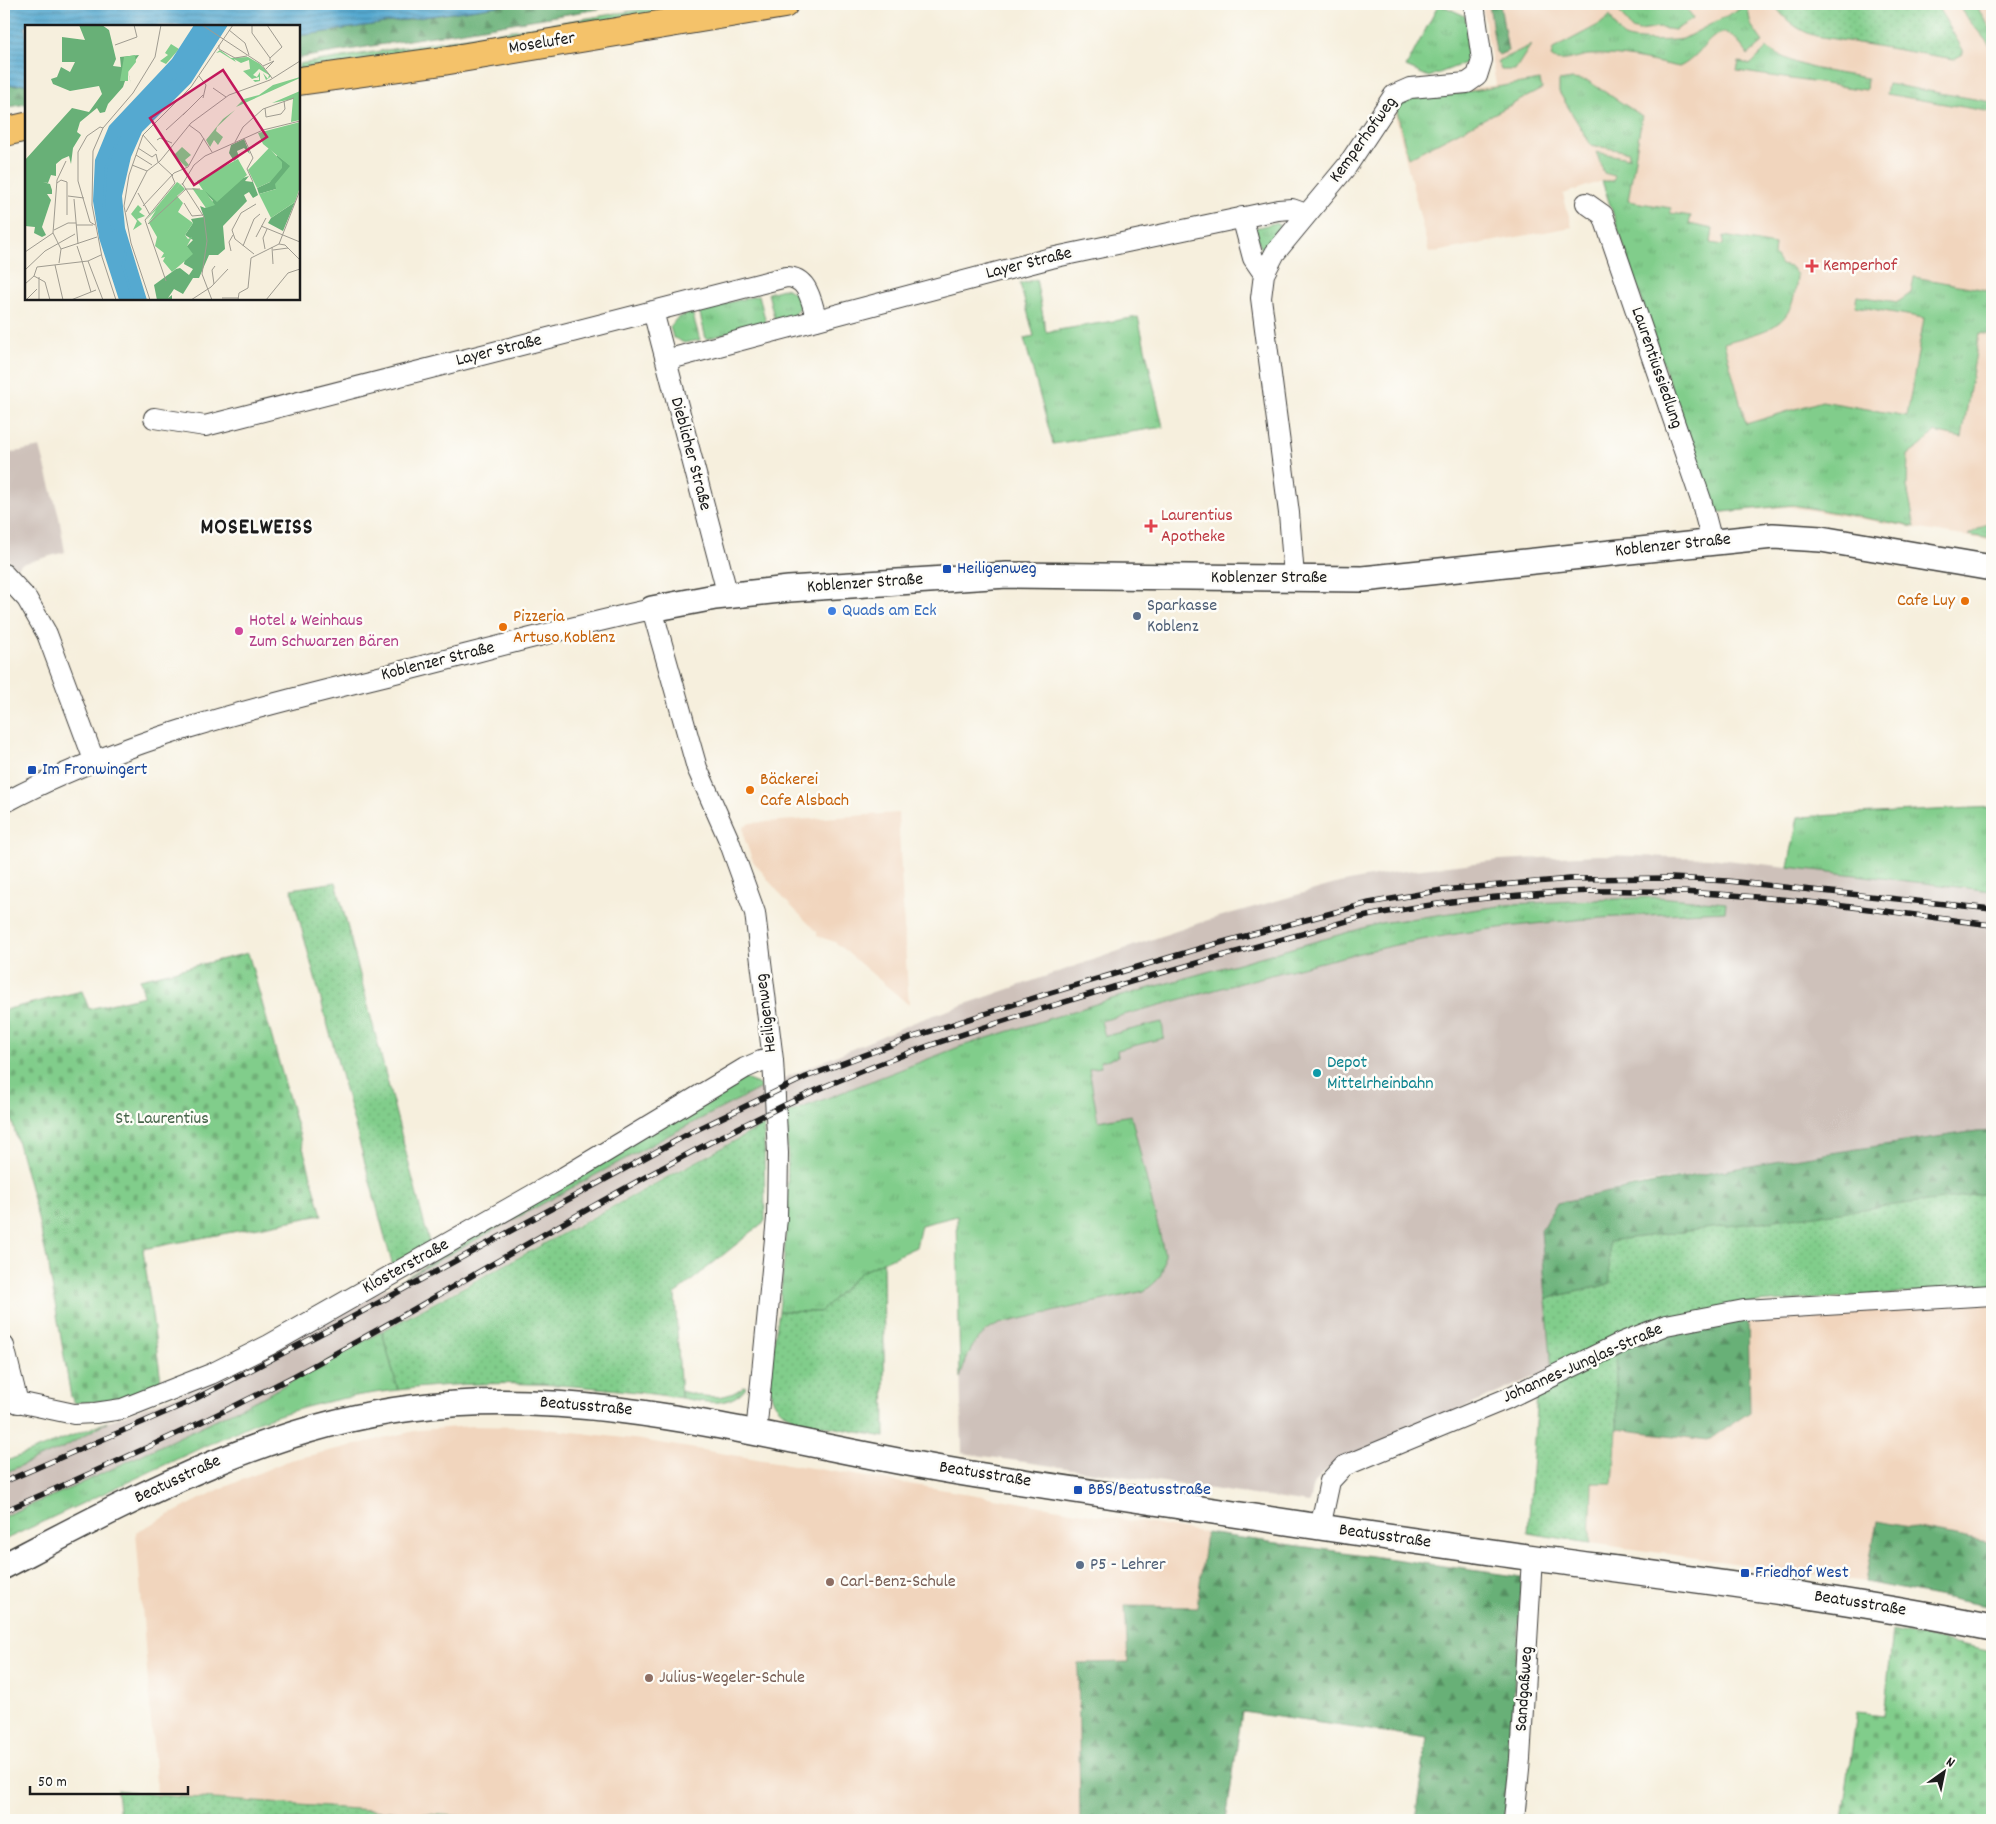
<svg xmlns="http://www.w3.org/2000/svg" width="1996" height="1824" viewBox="0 0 1996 1824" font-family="Dekko,sans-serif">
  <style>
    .built { fill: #f1d5bd }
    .industrial { fill: #cec1ba }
    .grass { fill: url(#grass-tufts); stroke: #4e7454 }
    .forest { fill: url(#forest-firs); stroke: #42664a }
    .cemetery { fill: url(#cemetery-stones); stroke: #4e7454 }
    .park { fill: url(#park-dots); stroke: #4e7454 }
    .water { fill: url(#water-rules); stroke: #386276 }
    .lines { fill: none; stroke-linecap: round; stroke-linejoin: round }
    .minor-casing { stroke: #3d3c39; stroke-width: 22 }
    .tertiary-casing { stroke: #3d3c39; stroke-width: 28 }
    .primary-casing { stroke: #3d3c39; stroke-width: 30 }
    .minor { stroke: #fff; stroke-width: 20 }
    .tertiary { stroke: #fff; stroke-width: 25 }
    .primary { stroke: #f4c26a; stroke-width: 28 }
    .rail-casing { stroke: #1c1c1c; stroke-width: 5.5 }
    .rail { stroke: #fdfcf7; stroke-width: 4; stroke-dasharray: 11; stroke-linecap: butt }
    .health-dot { fill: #e0444e; stroke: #fdfcf7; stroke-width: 2 }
    .transit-dot { fill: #1a4fb4; stroke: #fdfcf7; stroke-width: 2 }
    .food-dot { fill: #e8710a; stroke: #fdfcf7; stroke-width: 2 }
    .shop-dot { fill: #3f7fe0; stroke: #fdfcf7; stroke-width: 2 }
    .service-dot { fill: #5c6f8a; stroke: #fdfcf7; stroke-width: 2 }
    .hotel-dot { fill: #d1479c; stroke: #fdfcf7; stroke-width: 2 }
    .culture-dot { fill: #0f9aa8; stroke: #fdfcf7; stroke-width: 2 }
    .education-dot { fill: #8d6e63; stroke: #fdfcf7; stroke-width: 2 }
    .labels { text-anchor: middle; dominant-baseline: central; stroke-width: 5; stroke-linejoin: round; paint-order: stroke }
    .street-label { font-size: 18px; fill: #1c1c1c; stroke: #fdfcf7 }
    .health-label { font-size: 18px; fill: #be3a42; stroke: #fdfcf7; text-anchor: start }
    .transit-label { font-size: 18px; fill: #164399; stroke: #fdfcf7; text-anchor: start }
    .food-label { font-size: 18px; fill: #c56008; stroke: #fdfcf7; text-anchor: start }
    .service-label { font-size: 18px; fill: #4e5e75; stroke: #fdfcf7; text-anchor: start }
    .shop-label { font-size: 18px; fill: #366cbe; stroke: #fdfcf7; text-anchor: start }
    .hotel-label { font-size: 18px; fill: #b23c85; stroke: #fdfcf7; text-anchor: start }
    .culture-label { font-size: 18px; fill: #0d838f; stroke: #fdfcf7; text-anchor: start }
    .park-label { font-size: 18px; fill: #446348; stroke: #fdfcf7 }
    .education-label { font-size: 18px; fill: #785e54; stroke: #fdfcf7; text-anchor: start }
    .district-label { font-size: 22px; font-weight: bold; letter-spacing: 1px; fill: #1c1c1c; stroke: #fdfcf7 }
    .inset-river { fill: none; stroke: #55a9d0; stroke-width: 2.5 }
    .inset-road { fill: none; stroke: #9f9b90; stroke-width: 1 }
    .view { fill: #c2185b; fill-opacity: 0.15; stroke: #c2185b; stroke-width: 2.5 }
    .inset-edge { fill: none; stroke: #1c1c1c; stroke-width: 2.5 }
  </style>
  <defs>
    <pattern id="grass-tufts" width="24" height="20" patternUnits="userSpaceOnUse" patternTransform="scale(1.25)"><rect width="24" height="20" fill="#81cd8b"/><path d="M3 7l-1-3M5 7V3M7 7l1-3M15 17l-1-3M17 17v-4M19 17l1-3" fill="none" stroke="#6faf77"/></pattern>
    <pattern id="forest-firs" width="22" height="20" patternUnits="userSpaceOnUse" patternTransform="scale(1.25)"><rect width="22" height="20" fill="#68b077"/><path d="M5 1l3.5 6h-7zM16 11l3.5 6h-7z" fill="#558e61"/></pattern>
    <pattern id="cemetery-stones" width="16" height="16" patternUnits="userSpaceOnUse" patternTransform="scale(1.25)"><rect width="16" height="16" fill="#81cd8b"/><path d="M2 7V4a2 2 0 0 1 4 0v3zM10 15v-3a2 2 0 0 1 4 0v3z" fill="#6faf77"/></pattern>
    <pattern id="park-dots" width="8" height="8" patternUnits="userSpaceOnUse" patternTransform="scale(1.25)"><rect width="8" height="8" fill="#81cd8b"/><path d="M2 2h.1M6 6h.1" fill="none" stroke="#6faf77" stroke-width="1.8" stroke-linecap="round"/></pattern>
    <pattern id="water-rules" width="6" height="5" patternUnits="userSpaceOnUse" patternTransform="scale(1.25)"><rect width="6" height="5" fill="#55a9d0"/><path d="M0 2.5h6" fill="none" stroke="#4689a8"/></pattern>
  </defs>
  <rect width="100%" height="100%" fill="#fdfcf7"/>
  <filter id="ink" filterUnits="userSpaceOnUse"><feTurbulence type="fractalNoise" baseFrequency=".02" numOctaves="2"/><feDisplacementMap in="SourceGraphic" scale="10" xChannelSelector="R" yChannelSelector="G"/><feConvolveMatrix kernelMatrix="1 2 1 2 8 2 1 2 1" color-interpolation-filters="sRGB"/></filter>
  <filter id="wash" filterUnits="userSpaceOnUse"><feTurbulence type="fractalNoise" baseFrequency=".0096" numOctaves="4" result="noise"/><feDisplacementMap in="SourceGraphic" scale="20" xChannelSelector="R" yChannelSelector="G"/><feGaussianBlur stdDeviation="1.12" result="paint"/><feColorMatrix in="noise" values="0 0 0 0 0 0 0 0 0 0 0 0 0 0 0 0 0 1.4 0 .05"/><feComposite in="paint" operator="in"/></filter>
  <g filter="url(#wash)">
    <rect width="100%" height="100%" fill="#f6efdd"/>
    <path class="built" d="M1482 4H1992V541L1789 507 1713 513 1602 181 1563 194 1572 227 1429 253 1393 107 1399 99 1496 85Z
      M898 813 905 946 909 1005 835 942 817 936V932L784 899 753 861 744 838 743 827 750 823Z
      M1992 1300V1543L1877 1521 1866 1582 1590 1543 1592 1483H1613L1617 1429 1708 1440 1748 1316Z
      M472 1426 530 1427 641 1440 1206 1533 1172 1820H512L157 1795 136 1532 220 1489 290 1460 419 1430Z"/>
    <path class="industrial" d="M4 439 11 453 40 447 59 517 65 552 21 564 17 569 4 555Z
      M1599 855 1710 858 1992 891V1130L1977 1131 1822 1154 1650 1182 1557 1203 1552 1369 1334 1465 1322 1474 1312 1488 1309 1503 962 1453 957 1216 958 1047 786 1114 745 1134 416 1311 263 1397 78 1485 4 1516V1473L65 1447 107 1422 182 1393 398 1282 673 1133 761 1088 917 1021 1208 920 1339 883 1396 872 1500 860Z"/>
    <path class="grass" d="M676 4H723L299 72V64Z
      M1439 4 1465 16 1470 42 1465 63 1429 77 1406 67Z
      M1619 4H1640L1644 11 1658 4H1685L1693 19 1675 30 1659 28 1639 31 1631 29 1617 8Z
      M1958 4H1975L1992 31V48L1968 19Z
      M1747 5 1751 25 1763 42 1748 55C1717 5 1709 54 1679 67 1650 61 1618 53 1589 55 1578 56 1559 65 1551 57L1553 49 1600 24 1610 16C1613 22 1618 32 1623 36 1631 42 1672 41 1683 39Z
      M1531 45 1515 70H1501L1498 61Z
      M1767 48C1798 69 1832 72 1867 78L1866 90 1737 71 1739 62 1751 64Z
      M1572 79 1588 81 1642 116 1628 201 1671 208 1670 213 1691 216 1689 224 1713 229 1711 243 1723 245 1724 236 1775 245 1774 254 1781 265 1791 267 1797 275C1794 330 1769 329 1724 343L1746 424 1822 401 1907 416 1924 318 1855 306 1857 296 1898 302 1911 293 1914 277 1992 291V335L1979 333 1962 438 1934 432 1922 445 1908 455 1907 487 1915 527 1793 505 1713 513 1602 181H1614L1615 176 1604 173 1596 152 1628 158 1629 152 1591 145 1559 92V81Z
      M1540 80 1542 89 1408 158 1396 107 1400 100 1447 95Z
      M1888 84 1992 102V112L1886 94Z
      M1275 223 1279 225 1280 230 1266 249 1261 250 1255 228Z
      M1036 279 1046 332 1138 317 1163 427 1053 444 1024 338 1034 336 1020 284Z
      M786 288 798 295 801 306 794 316 775 321 768 293Z
      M759 295 766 323 706 339 699 310Z
      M692 312 700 340 684 343 673 337 670 327 677 318Z
      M1992 521V539L1968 535Z
      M1992 807V891L1788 867 1798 817Z
      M1657 897 1726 903 1725 911C1618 916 1511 922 1405 943 1303 964 1202 994 1101 1021L1105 1036 1162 1022 1164 1038 1117 1050 1118 1057 1100 1061 1101 1067 1089 1069 1098 1121 1131 1115 1164 1252C1164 1274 1161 1279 1144 1291L999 1324C973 1337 969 1351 960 1378L957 1216 921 1225 916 1247 861 1272 820 1312 779 1311C786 1245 790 1181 786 1114L959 1047 1118 997 1381 923 1514 904Z
      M740 1077 758 1084 761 1088 673 1133 398 1282Z
      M382 1331 398 1390C348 1395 300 1407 252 1424L4 1540V1516L78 1485 263 1397Z
      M744 1386 746 1387C730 1409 704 1402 681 1398V1391C703 1397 726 1402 744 1386Z
      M107 1422 65 1447 4 1473V1462Z"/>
    <path class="forest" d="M510 4H629L299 58V36Z
      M1489 4H1500L1508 51 1499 55 1496 52Z
      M26 84V104L4 108V86Z
      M1992 1130V1194L1610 1241 1611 1284 1546 1299 1541 1230 1557 1203C1696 1172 1837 1152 1977 1131Z
      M1748 1316 1750 1412 1708 1440 1617 1429 1615 1351 1667 1331Z
      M1877 1521 1992 1543V1607L1866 1582Z
      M1206 1533 1522 1577 1505 1820H1415L1427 1738 1242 1712 1226 1820H1080L1078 1663 1128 1662 1125 1606 1197 1607Z"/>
    <path class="cemetery" d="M248 953 322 1215 143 1249 162 1388 128 1399 75 1403 71 1397 49 1268 37 1214 4 1091V1010L82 991 89 1009 144 996 140 979Z
      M1893 1630 1992 1651V1820H1842L1857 1712 1884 1715Z"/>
    <path class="park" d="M1774 4H1936L1963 50V54L1954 59 1816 36C1799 31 1784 20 1774 4Z
      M336 882 430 1246 393 1267 291 889Z
      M764 1125 765 1221 675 1294 681 1398C586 1384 493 1378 398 1390L382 1331Z
      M1983 1194H1992V1288L1737 1304 1552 1369 1546 1299 1610 1284 1609 1241Z
      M883 1262 885 1437 798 1421C788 1416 776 1409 772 1397 765 1376 776 1334 779 1311L820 1312 861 1272Z
      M1615 1351 1617 1429 1613 1483H1592L1590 1543 1528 1533 1537 1393Z
      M117 1790 157 1795 512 1820H120Z"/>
    <path class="water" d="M4 4H510L299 36V26H26V84L4 86Z"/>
  </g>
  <g filter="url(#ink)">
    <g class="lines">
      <g class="minor-casing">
        <path id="minor" d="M1586 203 1603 215 1701 500 1712 542
          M1242 217 1253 258 1264 274
          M653 311 728 596
          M666 360 1051 258 1278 210 1292 209 1306 214
          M154 418 205 426 786 277C809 277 811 302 817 320
          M4 574 27 599 47 634 94 760
          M1294 577 1289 513 1261 298 1264 274 1275 253 1347 166 1394 95 1410 88 1467 83 1477 76 1482 60 1474 4
          M4 803C123 739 260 706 391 674 478 652 564 628 652 609L697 768 728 838 755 913 773 1060 778 1153 777 1218 756 1434
          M4 1346 18 1403
          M4 1399 74 1414 95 1413 122 1409 211 1374 269 1345 564 1177 745 1068 761 1061 773 1060
          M1320 1528 1330 1481 1344 1466 1506 1399 1623 1342 1666 1325 1744 1310 1992 1295
          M1514 1820 1520 1759 1532 1558"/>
      </g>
      <g class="tertiary-casing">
        <path id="tertiary" d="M652 609 715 597 789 589 1007 575 1363 579 1773 536 1821 539 1992 568
          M4 1566C133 1499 266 1426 412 1408 607 1383 798 1449 990 1477 1169 1504 1347 1532 1527 1557 1682 1578 1838 1597 1992 1628"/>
      </g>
      <g class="primary-casing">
        <path id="primary" d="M299 81 443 61 784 4
          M4 132 26 127"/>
      </g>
      <use href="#minor" class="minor"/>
      <use href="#tertiary" class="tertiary"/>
      <use href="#primary" class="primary"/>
      <g class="rail-casing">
        <path id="rail" d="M4 1482 187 1403 345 1321 694 1131 806 1077 910 1038 1040 996 1208 946 1369 903 1442 890 1570 879 1672 878 1728 881 1992 909
          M4 1511C102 1469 199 1425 294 1376 466 1284 631 1176 808 1094 911 1047 1022 1015 1130 982 1185 966 1240 951 1294 936 1322 929 1349 919 1377 914 1440 902 1504 895 1567 892 1709 885 1852 907 1992 925"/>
      </g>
      <use href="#rail" class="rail"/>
    </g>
  </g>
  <g class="health-dot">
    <path d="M1809.5 258.5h5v5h5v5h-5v5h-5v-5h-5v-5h5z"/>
    <path d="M1148.5 518.5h5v5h5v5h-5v5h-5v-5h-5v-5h5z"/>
  </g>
  <g class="transit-dot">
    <rect x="942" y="564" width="10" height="10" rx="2.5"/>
    <rect x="27" y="765" width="10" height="10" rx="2.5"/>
    <rect x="1073" y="1485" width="10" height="10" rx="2.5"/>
    <rect x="1740" y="1568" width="10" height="10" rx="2.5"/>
  </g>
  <g class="food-dot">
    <circle cx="1965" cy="601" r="5"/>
    <circle cx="503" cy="627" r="5"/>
    <circle cx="750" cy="790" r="5"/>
  </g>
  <circle class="shop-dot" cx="832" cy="611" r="5"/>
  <g class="service-dot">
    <circle cx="1137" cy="616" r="5"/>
    <circle cx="1080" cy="1565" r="5"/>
  </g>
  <circle class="hotel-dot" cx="239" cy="631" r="5"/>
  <circle class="culture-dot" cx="1317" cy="1073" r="5"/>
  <g class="education-dot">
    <circle cx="830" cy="1582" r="5"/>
    <circle cx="649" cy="1678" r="5"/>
  </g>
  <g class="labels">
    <g class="street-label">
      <text transform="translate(542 44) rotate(-9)">Moselufer</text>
      <text transform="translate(1364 140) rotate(-54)">Kemperhofweg</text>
      <text transform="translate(1029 264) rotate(-14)">Layer Straße</text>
      <text transform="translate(499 351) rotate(-14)">Layer Straße</text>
      <text transform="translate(1656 368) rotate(71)">Laurentiussiedlung</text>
      <text transform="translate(690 454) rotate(75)">Dieblicher Straße</text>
      <text transform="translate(1673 546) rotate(-6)">Koblenzer Straße</text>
      <text x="1269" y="578">Koblenzer Straße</text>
      <text transform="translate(865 584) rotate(-4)">Koblenzer Straße</text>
      <text transform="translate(438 662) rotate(-14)">Koblenzer Straße</text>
      <text transform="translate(767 1013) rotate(-97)">Heiligenweg</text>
      <text transform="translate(406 1267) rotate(-29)">Klosterstraße</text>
      <text transform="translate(1583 1364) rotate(-24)">Johannes-Junglas-Straße</text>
      <text transform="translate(586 1407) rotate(5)">Beatusstraße</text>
      <text transform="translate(985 1475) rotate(9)">Beatusstraße</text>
      <text transform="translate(178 1480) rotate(-25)">Beatusstraße</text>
      <text transform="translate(1385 1537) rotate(8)">Beatusstraße</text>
      <text transform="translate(1860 1604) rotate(9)">Beatusstraße</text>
      <text transform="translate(1525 1689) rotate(-86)">Sandgaßweg</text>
    </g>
    <g class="health-label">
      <text x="1823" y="266">Kemperhof</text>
      <text x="1161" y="516">Laurentius<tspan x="1161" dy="21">Apotheke</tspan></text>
    </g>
    <g class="transit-label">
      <text x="957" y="569">Heiligenweg</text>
      <text x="42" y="770">Im Fronwingert</text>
      <text x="1088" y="1490">BBS/Beatusstraße</text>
      <text x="1755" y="1573">Friedhof West</text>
    </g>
    <g class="food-label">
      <text x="1955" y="601" text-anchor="end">Cafe Luy</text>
      <text x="513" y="617">Pizzeria<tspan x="513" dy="21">Artuso Koblenz</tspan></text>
      <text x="760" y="780">Bäckerei<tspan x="760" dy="21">Cafe Alsbach</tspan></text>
    </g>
    <g class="service-label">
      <text x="1147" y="606">Sparkasse<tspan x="1147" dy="21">Koblenz</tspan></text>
      <text x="1090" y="1565">P5 - Lehrer</text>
    </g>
    <g class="shop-label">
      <text x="842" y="611">Quads am Eck</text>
    </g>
    <g class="hotel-label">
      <text x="249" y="621">Hotel &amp; Weinhaus<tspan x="249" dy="21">Zum Schwarzen Bären</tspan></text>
    </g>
    <g class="culture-label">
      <text x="1327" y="1063">Depot<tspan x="1327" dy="21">Mittelrheinbahn</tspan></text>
    </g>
    <g class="park-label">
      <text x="162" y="1119">St. Laurentius</text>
    </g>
    <g class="education-label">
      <text x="840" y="1582">Carl-Benz-Schule</text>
      <text x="659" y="1678">Julius-Wegeler-Schule</text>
    </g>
    <g class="district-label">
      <text x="257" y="528">MOSELWEISS</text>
    </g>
  </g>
  <g transform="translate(25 25)">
    <rect width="275" height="275" fill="#f6efdd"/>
    <path d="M195 25 206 33 223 32 235 39 246 51 244 53 241 55 238 48 243 54 244 50 234 44 228 50 232 52 235 47V56L230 57 228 55H234V52L227 54 218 46 225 44 224 35 216 38 209 34 211 37 195 27 191 28ZM275 52V53L211 82 219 74 234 70 248 60ZM210 85 192 102 191 106 198 112 193 120 189 115 185 122 181 115 198 94ZM152 157 155 159 140 181 123 198 131 185 121 195Z" fill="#81cd8b"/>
    <path d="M54 0H77L84 5 91 34 88 41 96 42 95 32 114 30 103 46 106 59 103 47 98 62 83 79 80 87 75 88 72 83 55 97 52 107 56 110 48 123 46 139 44 131 37 134 31 139V151L26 150 23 158 18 157 25 159 27 165V169H22L26 175 17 202 21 210 17 212 9 208 10 202 0 201V135L47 83 64 87 77 69 74 61 45 66 28 59 26 54 32 52 36 42 45 47 50 37H37V12L60 15ZM219 114 225 129 219 123 212 126 214 132 209 136 204 128 206 120ZM252 130 266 141 251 164 234 169 232 163 245 157ZM224 151 220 156 228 157 233 170 228 173 224 167 219 170 222 176 198 201 200 224 193 230H184L174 253H168L158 269 149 264 143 273 147 270V275H132L129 260 151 244 155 243 164 250 168 244 159 239 162 221 168 215 160 210 168 198 166 194 179 192 175 181 180 183 188 176 179 166ZM270 177 258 206 243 198 246 193Z" fill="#68b077"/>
    <path d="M275 97V162L270 177 246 193 234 169 251 164 250 159 265 141 238 119 233 108ZM157 122 166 130 160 135 164 140 161 142 149 130Z" fill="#81cd8b"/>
    <path d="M110 30 111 37 103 47V56H95L99 32ZM275 66V95L266 97 268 74 247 78ZM213 134 222 150 192 177 180 166 190 180 181 183 167 163 178 165 172 156ZM155 159 160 164 152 171 158 178 153 187 168 198 160 210 163 214 167 212 162 221 168 229 147 247 138 236 140 232 136 233 139 228 130 221 132 212 124 198ZM113 180 117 184 114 187 120 191 112 194 117 199 108 205 112 196 106 189Z" fill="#81cd8b"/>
    <path d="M146 19 154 24 141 39 135 36 143 30 140 28ZM244 123 257 137V143L245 157 232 163 223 145Z" fill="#81cd8b"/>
    <path d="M169 0H203L166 58 117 107 106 132 97 171 100 203 122 275H94L74 213 68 176 70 135 84 101 147 34Z" fill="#55a9d0"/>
    <path class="inset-river" d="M108 275 98 241 102 219 89 206 79 182 81 143 94 112 148 55 191 0"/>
    <path class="inset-road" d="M177 0 236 39 247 53M227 0V8L245 33M242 0 257 22 245 33V36M204 5 220 18 224 30M90 20 112 12 109 0M194 20V24L210 33 222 31M238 41 249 36 241 44M174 51 181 60 178 73M188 63 201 72M240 83 241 92 256 89 260 84 259 76M158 90 178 70M164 100 175 108 187 127M141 105 163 85M118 110 132 126M219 113 228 133 222 144 228 157M132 115 135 113 147 118M210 117 218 102 238 84 269 73M113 123 127 132 131 129 133 137M111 130 127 140M133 137 148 151M107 140 122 146M32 158 36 155 42 157V190M157 158 179 192 182 216 177 249 187 275M157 160 169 140 180 131 238 105 275 96M113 168 125 190M43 171 59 173M49 174 53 219M159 178 167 191 178 190M118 181 149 148 163 142 179 113M101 187 122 146 135 136 166 98 204 70 245 55 275 36M123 199 161 164H175M51 200H68M70 200 65 197 53 156V127L62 111 75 102 78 103M236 201 275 217M29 205 43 198H51M28 208 32 155 41 136M28 208 36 224 34 238M231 212 241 193M254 219 275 165M254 219 260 220 275 235M52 221 57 236M218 221 229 194 235 189M247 222 248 239M36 224 72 212M240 224 238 213 242 204M248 225 263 223M206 226 204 217 208 210M0 227 28 208M229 229 210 214 207 205 216 188 231 179M57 236 66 267M63 236 78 275M30 240 38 275M0 245 20 226 50 209M9 251 20 257 25 275M14 252V275M141 256 120 195 150 158 147 151M0 259 9 251 12 242 63 236 76 230M189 259 187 245 190 241M197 273H213M1 275 12 264M46 275 71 265M91 275 77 232 67 180 68 126 78 103 108 68 130 32 136 0M125 275 106 218 99 181 104 150 118 110 166 62 208 0M166 275 186 262 203 244M213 275 214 268 223 263 226 233 254 219M241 275 263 248 275 244"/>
    <path class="view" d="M198 45 242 112 169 160 125 93Z"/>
    <rect width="275" height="275" class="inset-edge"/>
  </g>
  <rect width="1996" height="1824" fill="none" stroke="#fdfcf7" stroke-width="20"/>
  <g transform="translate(1944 1772) rotate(33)" stroke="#fdfcf7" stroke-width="4" paint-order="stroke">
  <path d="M0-4L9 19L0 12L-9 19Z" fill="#1c1c1c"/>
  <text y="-8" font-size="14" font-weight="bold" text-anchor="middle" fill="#1c1c1c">N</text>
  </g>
  <path d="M30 1786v8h158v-8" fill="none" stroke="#1c1c1c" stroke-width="2.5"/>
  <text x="38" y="1786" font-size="15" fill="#1c1c1c" stroke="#fdfcf7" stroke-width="4" paint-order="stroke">50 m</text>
</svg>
